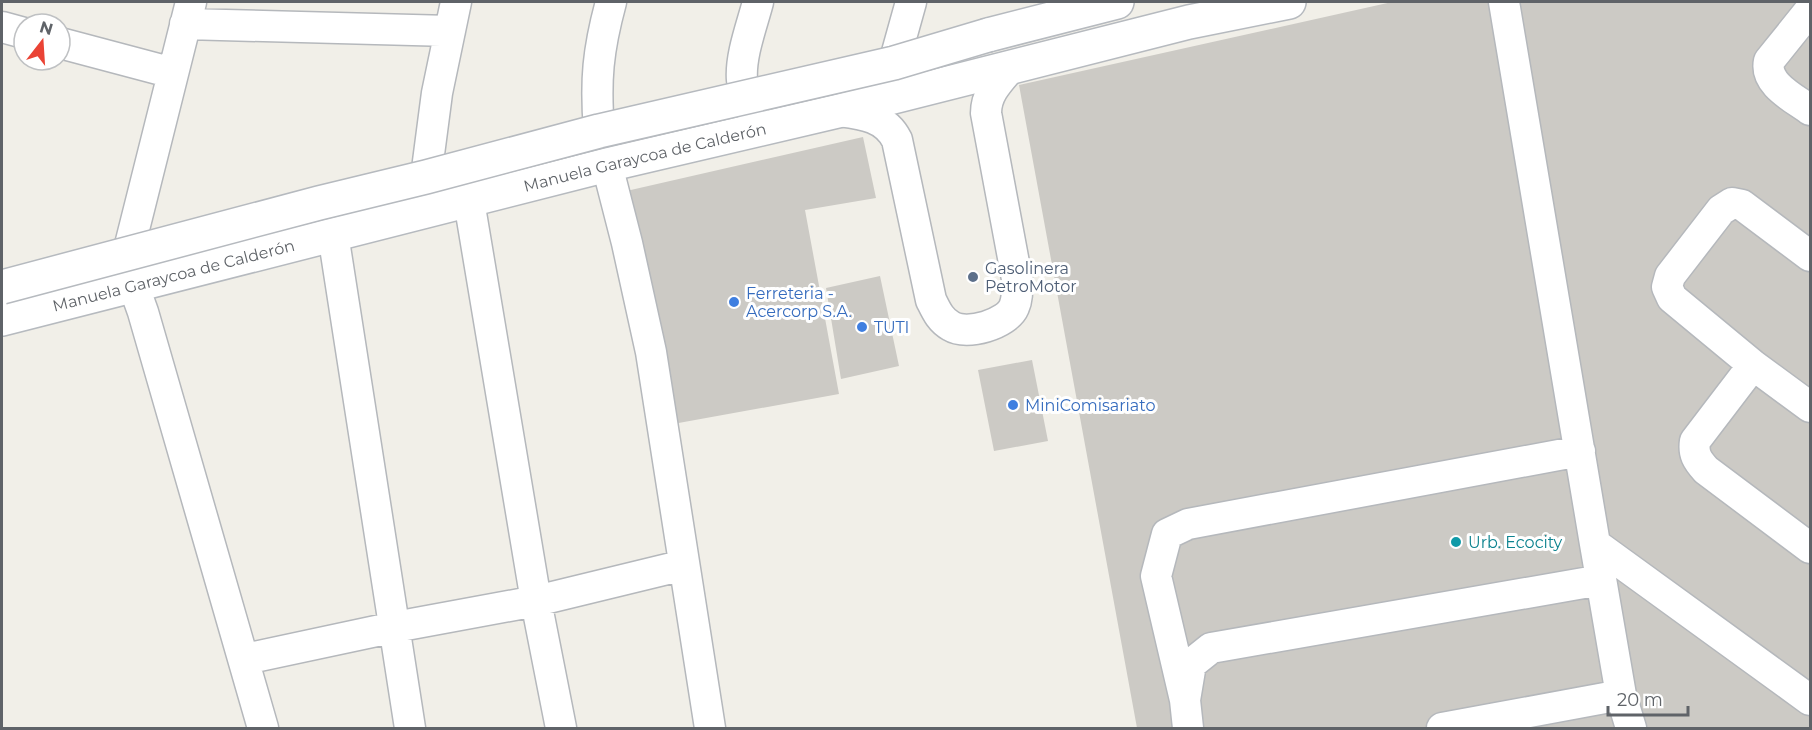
<svg xmlns="http://www.w3.org/2000/svg" width="1812" height="730" viewBox="0 0 1812 730" font-family="Montserrat,sans-serif">
  <style>
    .building { fill: #cccac5 }
    .lines { fill: none; stroke-linecap: round; stroke-linejoin: round }
    .street-casing { stroke: #b5b8bc; stroke-width: 33 }
    .secondary-casing { stroke: #b6babf; stroke-width: 36 }
    .street { stroke: #fff; stroke-width: 30 }
    .secondary { stroke: #fff; stroke-width: 33 }
    .secondary-bridge-casing { stroke: #b6babf; stroke-width: 36; stroke-linecap: butt }
    .secondary-bridge { stroke: #fff; stroke-width: 33 }
    .service-dot { fill: #5c6f8a; stroke: #fff; stroke-width: 2 }
    .shop-dot { fill: #3f7fe0; stroke: #fff; stroke-width: 2 }
    .culture-dot { fill: #0f9aa8; stroke: #fff; stroke-width: 2 }
    .labels { text-anchor: middle; dominant-baseline: central; stroke-width: 6; stroke-linejoin: round; paint-order: stroke }
    .street-label { font-size: 16px; fill: #5f6368; stroke: #fff }
    .service-label { font-size: 16px; fill: #4e5e75; stroke: #fff; text-anchor: start }
    .shop-label { font-size: 16px; fill: #366cbe; stroke: #fff; text-anchor: start }
    .culture-label { font-size: 16px; fill: #0d838f; stroke: #fff; text-anchor: start }
  </style>
  <rect width="100%" height="100%" fill="#f1efe8"/>
  <path class="building" d="M1392 2H1810V728H1137L1019 85Z
    M863 137 876 198 805 210 839 394 673 424 622 192Z
    M880 276 899 366 841 379 826 288Z
    M1032 360 1048 441 994 451 978 370Z"/>
  <g class="lines">
    <g class="street-casing">
      <path id="street" d="M1504 2 1595 544 1621 695 1631 728
        M1810 10 1769 61C1764 84 1794 98 1810 110
        M185 24 450 31
        M2 27 24 33
        M60 43 173 73
        M894 63 911 2
        M838 111C861 114 885 116 897 140L931 300C936 310 940 320 951 326 967 336 1007 324 1014 307 1018 298 1017 289 1017 279L986 113C986 94 998 82 1010 68
        M756 120C750 107 743 95 742 80 740 56 752 25 758 2
        M599 131C595 80 598 50 611 2
        M607 165 627 243 651 352 710 728
        M426 177 437 93 456 2
        M469 201 536 601 561 728
        M333 234 410 728
        M128 253 191 2
        M1810 256 1742 205 1732 203 1721 210 1670 276 1667 287 1672 298 1753 365 1810 407
        M133 284 143 312 263 728
        M1753 365 1695 441C1693 454 1697 460 1706 470L1810 548
        M1595 544 1810 700
        M245 659 395 627 536 601 684 565
        M1185 700 1156 576 1167 534 1188 524 1580 451
        M1188 728 1185 700 1191 664 1211 648 1601 580
        M1442 728 1621 695"/>
    </g>
    <g class="secondary-casing">
      <g id="secondary">
        <path d="M988 35 1117 2"/>
        <path id="s1" d="M2 319 607 165 838 111 1189 22 1289 2"/>
      </g>
    </g>
    <use href="#street" class="street"/>
    <use href="#secondary" class="secondary"/>
    <g class="secondary-bridge-casing">
      <path id="secondary-bridge" d="M2 287 319 203 426 177 599 131 894 63 988 35"/>
    </g>
    <use href="#secondary-bridge" class="secondary-bridge"/>
  </g>
  <circle class="service-dot" cx="973" cy="277" r="6"/>
  <g class="shop-dot">
    <circle cx="734" cy="302" r="6"/>
    <circle cx="862" cy="327" r="6"/>
    <circle cx="1013" cy="405" r="6"/>
  </g>
  <circle class="culture-dot" cx="1456" cy="542" r="6"/>
  <g class="labels">
    <g class="street-label">
      <text stroke="none"><textPath href="#s1" startOffset="663">Manuela Garaycoa de Calderón</textPath></text>
      <text stroke="none"><textPath href="#s1" startOffset="177">Manuela Garaycoa de Calderón</textPath></text>
    </g>
    <g class="service-label">
      <text x="985" y="268">Gasolinera<tspan x="985" dy="18">PetroMotor</tspan></text>
    </g>
    <g class="shop-label">
      <text x="746" y="293">Ferreteria -<tspan x="746" dy="18">Acercorp S.A.</tspan></text>
      <text x="874" y="327">TUTI</text>
      <text x="1025" y="405">MiniComisariato</text>
    </g>
    <g class="culture-label">
      <text x="1468" y="542">Urb. Ecocity</text>
    </g>
  </g>
  <rect width="1812" height="730" fill="none" stroke="#5f6368" stroke-width="6"/>
  <g transform="translate(42 42) rotate(17)"><circle r="28" fill="#ffffff" stroke="#bfc1c3" stroke-width="1.5"/>
  <path d="M0-4.5L10 22L0 15L-10 22Z" fill="#ea4335"/>
  <text y="-9" font-size="16" font-weight="bold" text-anchor="middle" fill="#5f6368">N</text>
  </g>
  <path d="M1608 706v9h80v-9" fill="none" stroke="#5f6368" stroke-width="3"/>
  <text x="1617" y="706" font-size="18" fill="#5f6368" stroke="#ffffff" stroke-width="4.5" paint-order="stroke">20 m</text>
</svg>
